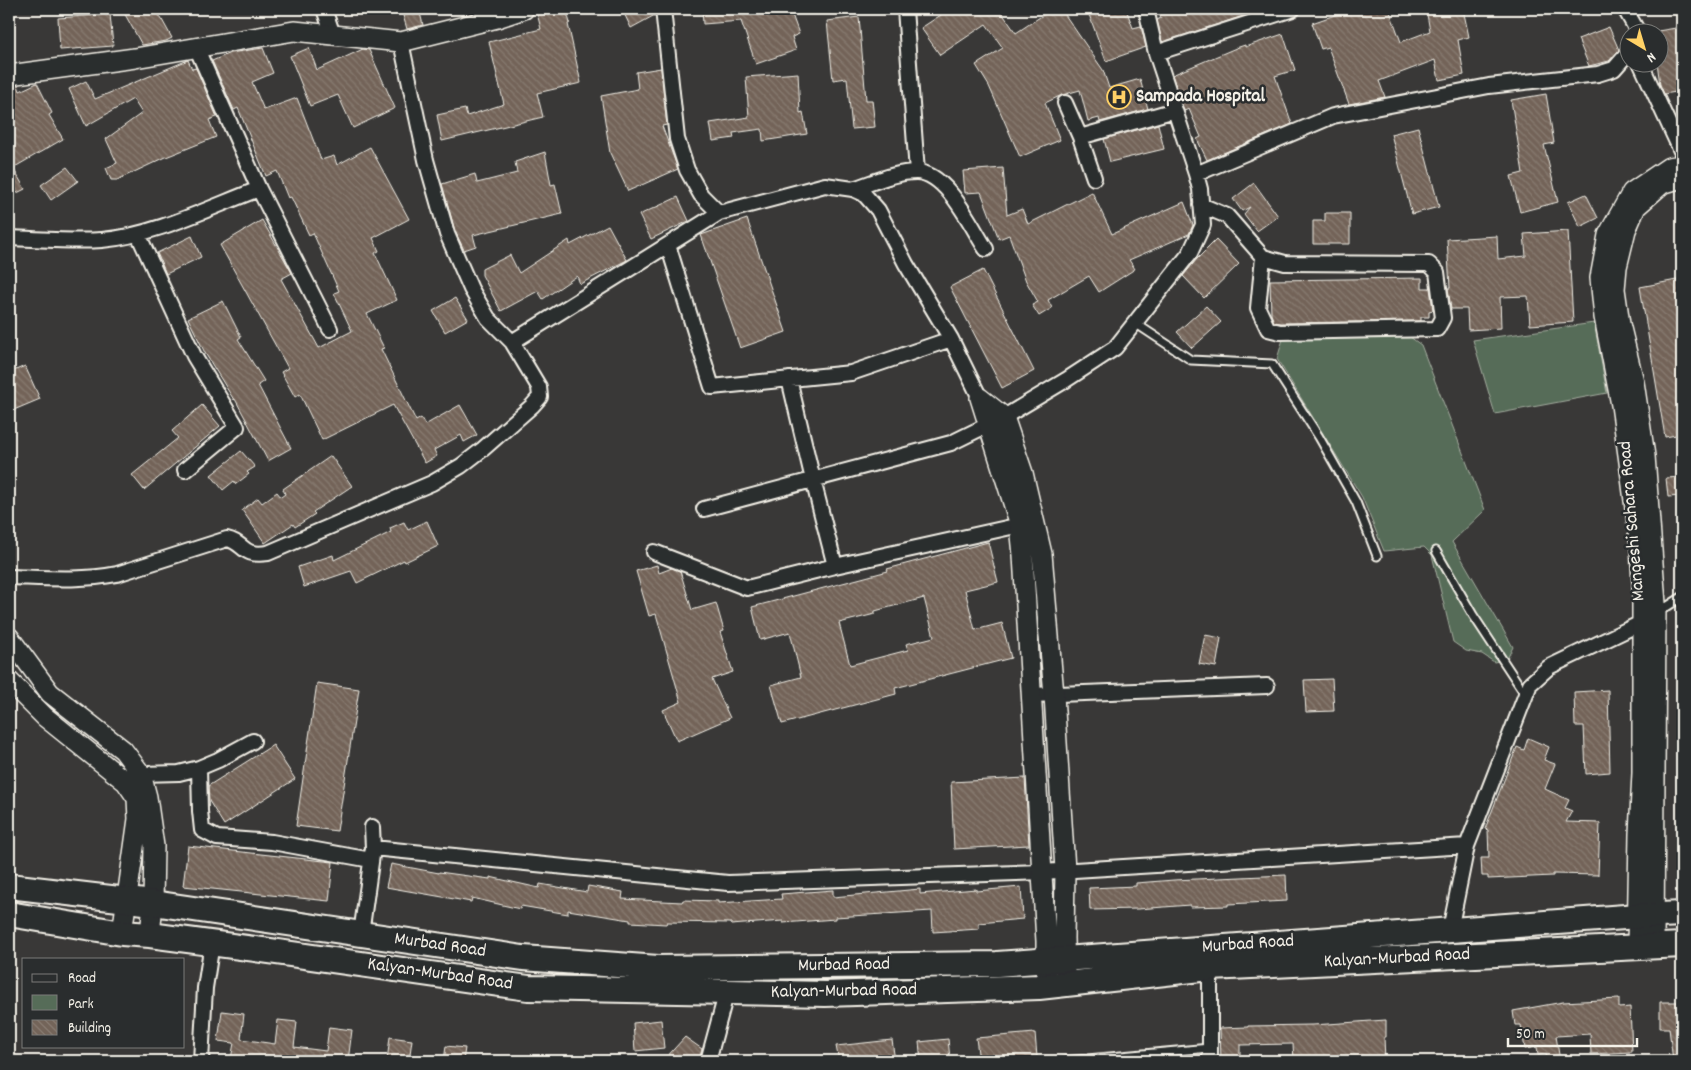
<svg xmlns="http://www.w3.org/2000/svg" width="1691" height="1070" viewBox="0 0 1691 1070" font-family="Dekko,sans-serif">
  <style>
    .park { fill: #566c58; stroke: #a5aea0 }
    .building { fill: url(#building-back-hatch); stroke: #f4f1e8; fill-rule: evenodd }
    .lines { fill: none; stroke-linecap: round; stroke-linejoin: round }
    .lane-casing { stroke: #f4f1e8; stroke-width: 11 }
    .street-casing { stroke: #f4f1e8; stroke-width: 18 }
    .secondary-casing { stroke: #f4f1e8; stroke-width: 22 }
    .highway-casing { stroke: #f4f1e8; stroke-width: 28 }
    .lane { stroke: #2a2d2e; stroke-width: 7 }
    .street { stroke: #2a2d2e; stroke-width: 14 }
    .secondary { stroke: #2a2d2e; stroke-width: 19 }
    .highway { stroke: #2a2d2e; stroke-width: 24 }
    .labels { text-anchor: middle; dominant-baseline: central; stroke-width: 5; stroke-linejoin: round; paint-order: stroke }
    .poi-label { font-size: 19px; font-weight: bold; fill: #f4f1e8; stroke: #2a2d2e; text-anchor: start }
    .street-label { font-size: 19px; fill: #f4f1e8; stroke: #2a2d2e }
  </style>
  <defs>
    <pattern id="building-back-hatch" width="6" height="6" patternUnits="userSpaceOnUse" patternTransform="scale(1.25)"><rect width="6" height="6" fill="#736459"/><path d="M-1 5l2 2M0 0l6 6M5-1l2 2" fill="none" stroke="#887b71"/></pattern>
  </defs>
  <rect width="100%" height="100%" fill="#393837"/>
  <filter id="ink" filterUnits="userSpaceOnUse"><feTurbulence type="fractalNoise" baseFrequency=".02" numOctaves="2"/><feDisplacementMap in="SourceGraphic" scale="10" xChannelSelector="R" yChannelSelector="G"/><feConvolveMatrix kernelMatrix="1 2 1 2 8 2 1 2 1" color-interpolation-filters="sRGB"/></filter>
  <g filter="url(#ink)">
    <path class="park" d="M1594 323 1607 393 1495 414 1473 340Z
      M1406 334 1421 345 1485 510 1452 542 1513 647 1507 659 1494 662 1482 654 1466 651 1453 642 1432 555 1424 547 1384 551 1362 497 1277 359 1284 336Z"/>
    <path class="building" d="M122 9H156L172 38 166 41 142 45Z
      M412 9H419L423 25 407 29 402 12Z
      M536 9H566L570 23 568 24 581 83 537 93 543 117 442 141 437 115 465 109 467 116 504 104 489 42 541 29Z
      M622 9H654L655 15 631 28Z
      M702 9H790L799 34 792 37 796 50 756 64 741 21 703 24Z
      M950 9H1007L1002 13 1016 33 1052 9H1061L1103 70 1109 88 1140 79 1148 109 1100 122 1099 118 1088 121 1080 90 1062 95 1045 103 1060 140 1020 157 989 86 976 65 1003 48 986 24 940 55 921 28Z
      M1087 9H1126L1133 28 1141 26 1146 47 1106 61Z
      M1157 9H1263V10L1162 42 1157 20 1161 18Z
      M1352 9H1389L1401 42 1430 31 1426 9H1463L1469 37 1458 40 1464 75 1439 80 1435 60 1379 81 1385 97 1349 104 1328 47 1321 49 1312 23Z
      M110 14 113 46 60 50 58 18Z
      M859 17 866 100H872L875 127 852 129 847 78 833 80 827 21Z
      M1609 27 1619 50 1609 61 1589 66 1578 39Z
      M1682 27V91L1664 94 1660 85 1657 62H1658V31Z
      M1283 34 1295 70 1275 76 1292 124 1207 160 1197 139 1201 137 1189 109 1184 111 1172 75 1236 48 1245 45V47Z
      M263 48 273 73 252 82 264 110 297 98 321 160 334 156 337 165 370 147 409 219 373 238 379 251 375 253 397 300 367 314 384 348 381 349 416 421 421 418 425 425 460 405 477 435 464 442 461 435 434 450 437 456 425 463 393 405 322 440 300 394 295 397 281 372 288 368 220 245 262 220 292 273 281 279 319 348 352 331 334 293 339 291 313 233 309 235 291 197 288 198 277 171 266 176 238 108 234 110 212 61 230 53Z
      M309 48 317 70 363 49 369 50 395 108 353 128 338 95 310 106 290 56Z
      M188 60 192 69 196 68 217 117 209 120 216 137 166 157 117 180H111L106 168 117 163 106 139 142 113 133 99 86 126 69 89 86 81 95 99Z
      M661 68 667 125 662 126 678 169 628 191 610 153 601 96 638 89 636 72Z
      M798 73 800 113 803 112 807 134 763 141 762 129 733 133 734 138 713 141 710 123 749 117 746 77Z
      M37 83 52 113 49 115 63 139 13 168 25 189 9 197V86L18 85 20 91Z
      M1546 94 1554 143 1544 145 1558 202 1520 212 1511 176 1523 173 1511 100Z
      M1158 124 1164 149 1110 162 1104 139Z
      M1418 127 1439 207 1412 214 1391 134Z
      M545 152 551 185 555 184 562 214 473 235 476 246 464 250 455 231 442 184 475 174 477 183 517 173 515 162Z
      M67 167 78 181 51 200 41 185Z
      M1003 168 1007 215 1022 209 1028 224 1092 192 1112 234 1184 202 1193 225 1189 234 1129 260 1135 269 1099 292 1089 276 1048 300 1052 308 1039 316 1032 305 1038 302 1026 281 1009 235 999 239 981 192 965 193 963 171Z
      M1254 183 1278 216 1257 231 1244 214 1250 207 1242 211 1233 199Z
      M1586 194 1598 218 1580 227 1568 202Z
      M678 197 689 221 651 239 639 215Z
      M1325 213H1350V244H1313V221H1325Z
      M747 219 786 332 740 348 701 235Z
      M608 225 627 260 580 284 577 276 543 299 538 291 501 311 482 275V269L510 255 519 273 569 240 570 245Z
      M1568 231 1573 322 1530 325 1528 296 1500 297 1501 328 1468 330 1467 309H1451L1448 288H1450L1447 239 1497 236 1498 259 1526 256 1524 234Z
      M192 236 201 257 166 274 157 253Z
      M1216 240 1239 264 1204 298 1183 276 1197 259Z
      M983 270 1034 371 1002 388 950 287Z
      M1422 278V288H1430L1433 310 1429 311V317H1421V321L1281 323 1274 322 1271 314 1270 280Z
      M1682 279V434L1665 437 1640 287Z
      M455 298 468 319 445 332 433 311Z
      M223 301 241 337 238 339 264 381 258 385 291 448 268 461 235 399 234 400 205 353 188 318Z
      M1206 306 1221 322 1192 348 1177 332Z
      M25 366 40 399 9 412V373Z
      M202 405 220 426 144 490 132 475 178 438 172 431Z
      M241 451 255 467 247 472 249 474 236 484 234 481 223 490 211 475Z
      M331 456 352 486 313 512 315 514 295 527 293 524 265 543 242 510 258 498 262 503 277 492 281 497 285 494 283 489Z
      M1682 477V496L1668 497 1666 478Z
      M427 521 438 546 405 562 404 560 357 583 351 571 304 587 298 567 333 555 334 560 391 532 390 528 404 522 408 530Z
      M988 542 998 582 965 590 975 630 1002 623 1011 658 895 688 896 694 782 724 771 685 801 677 790 632 760 640 752 607 888 571 887 569ZM924 598 934 637 906 644 908 650 850 665 839 623 875 614V611Z
      M657 565 659 573 672 568 680 571 692 610 716 603 724 631 720 632 733 672 712 679 730 718 677 741 663 710 681 702 656 614 649 616 636 571Z
      M1205 635 1221 638 1216 667 1199 664Z
      M1332 679 1334 711 1306 712 1304 680Z
      M317 683 359 689 337 831 296 826Z
      M1608 690 1610 772 1586 774 1584 726H1575L1574 692Z
      M1528 738 1549 747 1544 760 1555 764 1545 789 1569 800 1565 808 1572 811 1566 822 1600 823 1598 875 1553 874V876L1488 879V876H1482L1481 858H1489L1488 830 1485 829 1517 747 1524 750Z
      M273 745 295 779 224 825 209 801 208 786Z
      M1025 778 1029 845 954 849 951 782Z
      M188 846 333 862 329 901 183 886Z
      M391 864 439 873V872L490 879V877L539 888 540 884 587 892 588 886 623 892 622 899 682 902 683 900 718 901V903L782 899 781 894 833 890V897L920 889V894L976 889V891L1021 887 1023 919 979 923V929L933 932 932 911 835 917V919L783 923V921L731 925V923L667 922 666 924 630 922V920L568 910V914L521 906 520 909 472 898 471 902 386 887Z
      M1286 875 1287 901 1228 904V906L1190 907V905L1138 909 1090 910 1089 888 1136 886V883L1174 880Z
      M1619 999V1008L1630 1007 1632 1052 1591 1054 1590 1034 1556 1036 1560 1061H1547L1546 1054 1538 1055 1537 1047 1525 1049 1521 1025H1515L1513 1011 1563 1002Z
      M1660 1002H1682V1061H1673L1669 1028H1660Z
      M222 1011 244 1014 241 1039 275 1044 278 1020 297 1022 294 1047 326 1051 329 1027 352 1030 348 1061 335 1059V1061H247L231 1059 234 1043 218 1041Z
      M661 1020 664 1048 635 1051 633 1023Z
      M1386 1020V1037H1384L1385 1061H1294L1293 1044 1240 1045V1061H1221L1220 1028 1248 1027V1026L1313 1025Z
      M1035 1033 1037 1057 979 1061 976 1038Z
      M390 1037 412 1040 409 1061H387Z
      M685 1037 702 1049 700 1057 696 1061H663Z
      M948 1039 950 1059 921 1061 919 1042Z
      M892 1040 895 1061H839L836 1046Z
      M446 1046 465 1048 463 1061H444Z"/>
    <g class="lines">
      <g class="lane-casing">
        <path id="lane" d="M1135 323 1191 360 1272 364 1319 437 1356 502 1377 556
          M1436 551 1473 615 1525 694
          M1657 613 1682 597
          M1065 1061 1210 1048"/>
      </g>
      <g class="street-casing">
        <path id="street" d="M324 9 333 35
          M663 9 677 139 687 170 701 195 719 213 825 185 853 189 864 194 878 210 906 264 951 339 980 398
          M905 9 917 172
          M1625 9 1638 32
          M196 47 259 189 330 329
          M1156 53 1293 9
          M1640 62 1682 153
          M1065 103 1080 137 1175 110
          M1080 137 1094 178
          M1196 174 1333 116 1489 86 1598 74 1614 69 1628 53
          M853 189C872 183 895 172 916 172 947 172 971 226 986 249
          M1201 205 1227 216 1263 257 1285 263 1429 264 1437 272 1443 318 1437 329 1280 332 1268 329 1258 308 1263 257
          M138 234 194 356 237 427 185 470
          M10 238C40 239 72 242 102 240 153 236 211 207 259 189
          M668 245 712 387 851 373 951 339
          M512 342 719 213
          M789 379 813 480 835 566
          M704 509 951 443 1004 417 1066 380 1115 348 1190 253 1203 225 1200 189 1196 174 1156 53 1146 9
          M654 552 747 588 835 566 1029 523
          M9 577C45 578 81 581 117 574L227 539C246 543 240 557 268 553L432 483 461 466 483 449 532 406 540 397 539 387 512 342 488 318 471 289 447 234 426 160 401 42
          M1032 695 1267 686
          M253 741 218 760 199 768 200 811 202 830 217 838 272 842 371 860
          M141 774 179 773 199 768
          M373 848 728 883 1042 872 1467 846
          M1450 930 1467 846 1530 684 1549 667 1641 623
          M361 934 373 848 372 827
          M1210 962V1061
          M201 1061 205 988 212 943
          M708 1061 728 987"/>
      </g>
      <g class="secondary-casing">
        <path id="secondary" d="M9 75 135 58 294 31 401 42 497 18 524 9
          M980 398 1004 417 1023 473 1042 554 1054 695 1065 870 1064 938 1065 972
          M980 398 1020 525 1023 555 1046 941V986
          M9 637 50 693 123 750 141 774 147 797 154 846 153 903 150 935
          M9 681 45 717 126 782 137 798 138 819 122 933
          M1654 946 1656 604 1645 456 1634 382 1620 324 1615 289 1617 267 1626 230 1636 207 1662 184 1682 178
          M1637 947 1639 834 1642 773V583L1640 547 1629 462 1621 405 1604 317 1600 278 1608 235 1632 192 1669 167 1682 165"/>
      </g>
      <g class="highway-casing">
        <path id="highway" d="M9 886 153 903 523 958 658 968 997 964 1638 916 1682 914
          M9 914 122 933 150 935 277 952 528 988 728 992 825 994 1039 987 1210 968 1682 945"/>
      </g>
      <use href="#lane" class="lane"/>
      <use href="#street" class="street"/>
      <use href="#secondary" class="secondary"/>
      <use href="#highway" class="highway"/>
    </g>
  </g>
  <defs>
    <g id="hospital-ring" transform="scale(1.25)"><circle r="9.5" fill="#2a2d2e" stroke="#ffd166" stroke-width="1.5"/><path d="M-5-5h3v3.5h4V-5h3V5h-3V1.5h-4V5h-3Z" fill="#ffd166"/></g>
  </defs>
  <g fill-rule="evenodd">
    <use href="#hospital-ring" x="1119" y="97"/>
  </g>
  <g class="labels">
    <g class="poi-label">
      <text x="1136" y="97">Sampada Hospital</text>
    </g>
    <g class="street-label">
      <text transform="translate(1633 521) rotate(-95)">Mangeshi Sahara Road</text>
      <text transform="translate(1248 945) rotate(-4)">Murbad Road</text>
      <text transform="translate(440 946) rotate(8)">Murbad Road</text>
      <text transform="translate(1397 959) rotate(-3)">Kalyan-Murbad Road</text>
      <text transform="translate(844 966) rotate(-1)">Murbad Road</text>
      <text transform="translate(440 975) rotate(8)">Kalyan-Murbad Road</text>
      <text transform="translate(844 992) rotate(-1)">Kalyan-Murbad Road</text>
    </g>
  </g>
  <rect width="1691" height="1070" fill="none" stroke="#2a2d2e" stroke-width="30"/>
  <rect x="15" y="15" width="1661" height="1040" fill="none" stroke="#f4f1e8" stroke-width="2" filter="url(#ink)"/>
  <rect x="22" y="958" width="162" height="90" fill="#2a2d2e" stroke="#7b7b78"/>
  <rect x="32" y="974" width="25" height="8" fill="#2a2d2e" stroke="#7b7b78"/>
  <text x="68" y="982" font-size="15" fill="#f4f1e8">Road</text>
  <rect x="32" y="995" width="25" height="15" fill="#566c58" stroke="#7b7b78"/>
  <text x="68" y="1008" font-size="15" fill="#f4f1e8">Park</text>
  <rect x="32" y="1020" width="25" height="15" fill="url(#building-back-hatch)" stroke="#7b7b78"/>
  <text x="68" y="1032" font-size="15" fill="#f4f1e8">Building</text>
  <g transform="translate(1644 48) rotate(142)"><circle r="24" fill="#2a2d2e" stroke="#7b7b78"/>
  <path d="M0-4L9 19L0 12L-9 19Z" fill="#ffd166"/>
  <text y="-8" font-size="14" font-weight="bold" text-anchor="middle" fill="#f4f1e8">N</text>
  </g>
  <path d="M1508 1038v8h129v-8" fill="none" stroke="#f4f1e8" stroke-width="2.5"/>
  <text x="1516" y="1038" font-size="15" fill="#f4f1e8" stroke="#2a2d2e" stroke-width="4" paint-order="stroke">50 m</text>
</svg>
